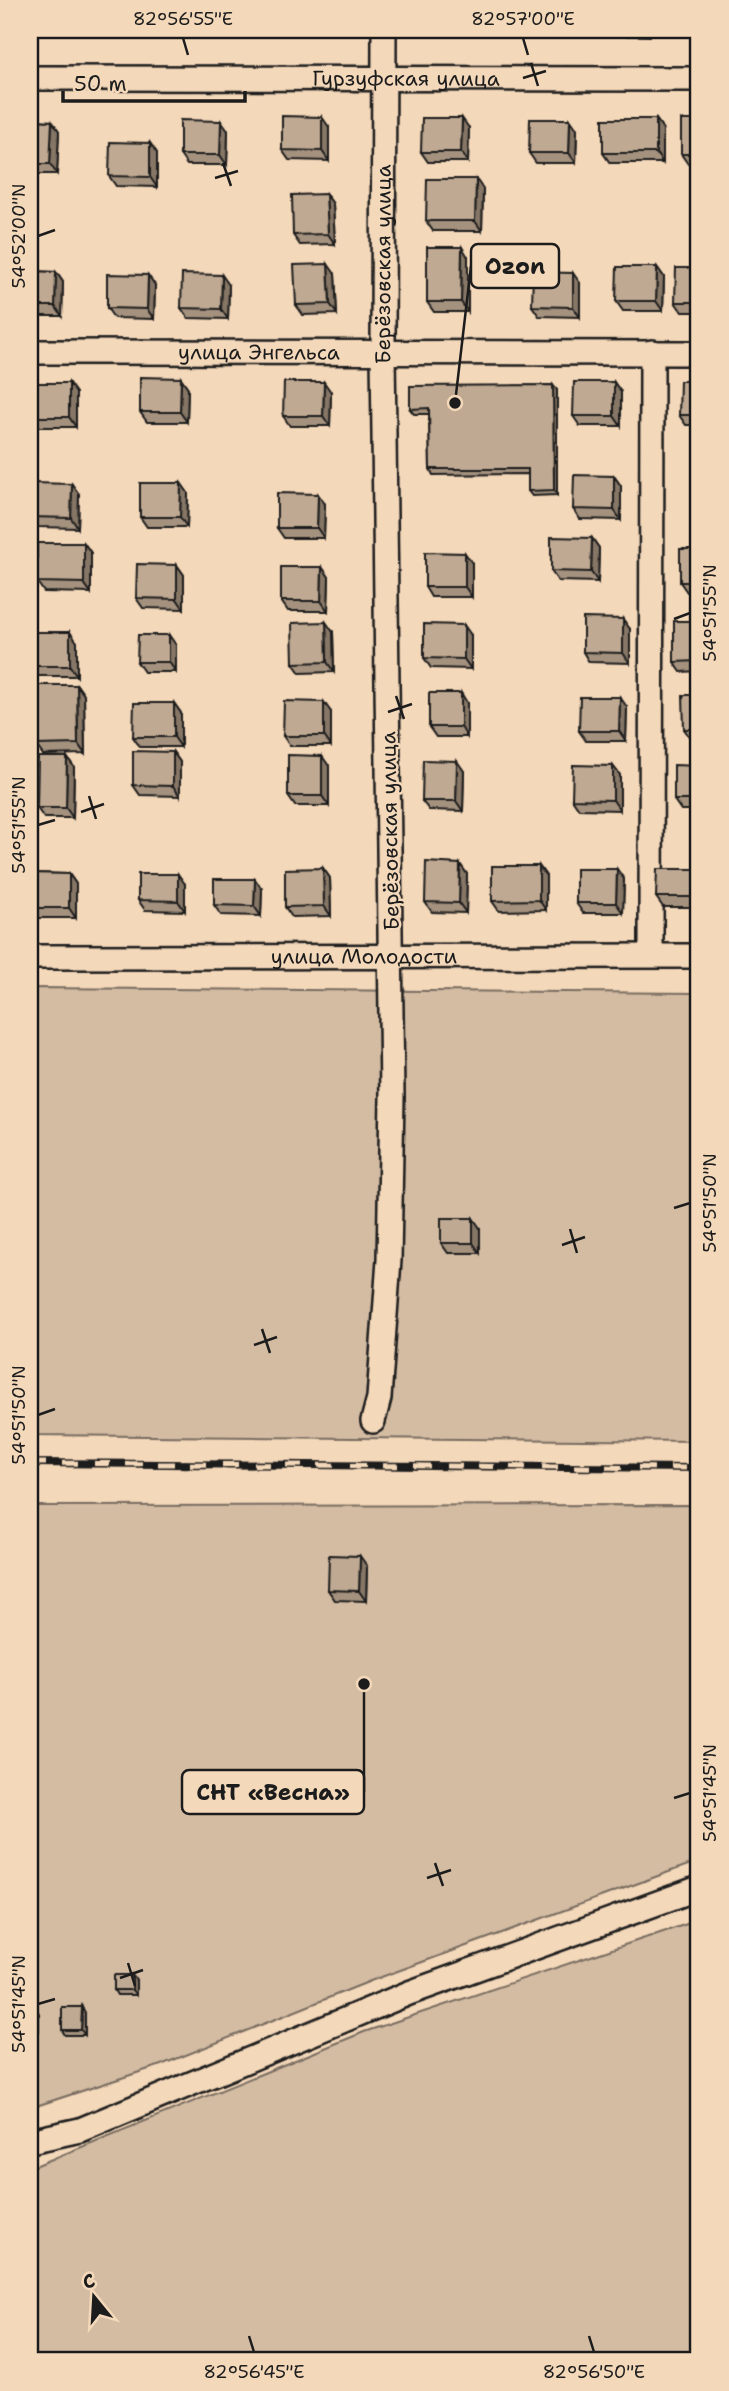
<svg xmlns="http://www.w3.org/2000/svg" width="729" height="2391" viewBox="0 0 729 2391" font-family="'Shantell Sans',sans-serif">
  <style>
    .garden { fill: #d4bca3; stroke: #786c60; stroke-width: 2 }
    .lines { fill: none; stroke-linecap: round; stroke-linejoin: round }
    .street-casing { stroke: #1c1c1c; stroke-width: 28 }
    .street { stroke: #f4d8ba; stroke-width: 23 }
    .rail-casing { stroke: #1c1c1c; stroke-width: 8 }
    .rail { stroke: #f4d8ba; stroke-width: 5; stroke-dasharray: 16; stroke-linecap: butt }
    .wall { fill: #a4917e; stroke: #1c1c1c; stroke-width: 2 }
    .shaded-wall { fill: #867666; stroke: #1c1c1c; stroke-width: 2 }
    .building { fill: #bfa992; stroke: #1c1c1c; stroke-width: 2 }
    .ticks { fill: none; stroke: #1c1c1c; stroke-width: 2.5 }
    .labels { text-anchor: middle; dominant-baseline: central; stroke-width: 5; stroke-linejoin: round; paint-order: stroke }
    .street-label { font-size: 21px; fill: #1c1c1c; stroke: #f4d8ba }
    .leader { fill: none; stroke: #1c1c1c; stroke-width: 2.5 }
    .callout-dot { fill: #1c1c1c; stroke: #f4d8ba; stroke-width: 2.5 }
    .callout { fill: #f4d8ba; stroke: #1c1c1c; stroke-width: 2.5 }
    .callout-label { font-size: 23px; text-anchor: middle; font-weight: bold; fill: #1c1c1c }
    .neatline { fill: none; stroke: #1c1c1c; stroke-width: 2.5 }
    .ticks-label { font-size: 18px; text-anchor: middle; fill: #1c1c1c }
  </style>
  <rect width="100%" height="100%" fill="#f4d8ba"/>
  <filter id="ink" filterUnits="userSpaceOnUse"><feTurbulence type="fractalNoise" baseFrequency=".0143" numOctaves="2"/><feDisplacementMap in="SourceGraphic" scale="14" xChannelSelector="R" yChannelSelector="G"/><feConvolveMatrix kernelMatrix="1 2 1 2 8 2 1 2 1" color-interpolation-filters="sRGB"/></filter>
  <g filter="url(#ink)">
    <path class="garden" d="M30 988 699 993V1441L30 1435Z
      M699 1505V1861L373 1980 161 2065 30 2108V1506Z
      M699 1920V2361H30V2168L364 2032Z"/>
    <g class="lines">
      <g class="street-casing">
        <g id="street">
          <path id="s1" d="M30 78 699 79"/>
          <path id="s2" d="M30 352 699 353"/>
          <path d="M651 955 652 352"/>
          <path id="s3" d="M30 957 699 956"/>
          <path id="s4" d="M373 1421 379 1398 389 1260 392 1097 383 352 384 30"/>
          <path d="M30 2141 80 2130 409 1993 699 1888"/>
        </g>
      </g>
      <use href="#street" class="street"/>
      <g class="rail-casing">
        <path id="rail" d="M30 1463 699 1468"/>
      </g>
      <use href="#rail" class="rail"/>
    </g>
    <path class="wall" d="M606 30H651L650 36 610 35Z
      M687 30H699V33H689Z
      M656 119 663 129V163H610L603 153Z
      M30 120 52 121 59 131 57 174H30Z
      M699 120V164H688L681 154Z
      M329 127V161L289 160 282 150Z
      M469 128 468 162H428L421 152Z
      M577 129 576 163H536L529 153Z
      M228 131 227 165H187L180 155Z
      M150 143 157 153V187L116 186 109 176Z
      M483 189 482 231H433L426 221Z
      M326 194 333 204 335 244 300 245 293 235Z
      M468 257V312H434L427 302Z
      M657 267 664 277 663 311H623L616 301Z
      M699 268V312H682L675 302Z
      M30 271 56 272 63 282 62 316H30Z
      M335 274 337 314 303 315 296 305Z
      M580 283V317L539 316 532 306Z
      M155 285 154 319 114 318 107 308Z
      M229 285 228 319 188 318 181 308Z
      M181 378 188 388 187 422H147L140 412Z
      M699 381V425H686L679 415Z
      M30 383 76 393V427H36L30 419Z
      M557 390V495L532 496 528 491V474L433 475 430 469 429 414H414L410 409Z
      M331 392 330 426H290L283 416Z
      M621 392V426H580L573 416Z
      M614 476 621 486V520L580 519 573 509Z
      M181 483 188 493 187 527H147L140 517Z
      M79 494 78 528 38 527 31 517Z
      M325 504 324 538H284L277 528Z
      M592 538 599 548 598 582 558 581 551 571Z
      M84 543 91 553V593L44 592 37 582Z
      M699 549V592H687L680 582Z
      M472 563V597H431L425 587Z
      M177 565 184 575V609L143 608 136 598Z
      M322 567 329 577 328 611H288L281 601Z
      M699 621V671L681 672 674 662Z
      M630 629V663L589 662 583 652Z
      M30 632 77 642V676H36L30 666Z
      M333 632 334 672 300 673 293 663Z
      M471 635V669L431 668 424 658Z
      M176 645V672H144L137 662Z
      M77 685 84 695 85 754 43 755 36 745Z
      M461 693 467 703V737H436L429 727Z
      M699 695V739H691L684 729Z
      M174 703 181 713V747H140L133 737Z
      M627 707 626 741H586L579 731Z
      M331 712V746H290L283 736Z
      M173 752 180 762V796L140 795 133 785Z
      M67 757 74 767 73 818H44L37 808Z
      M329 766V806H295L288 796Z
      M613 766 620 775V810L579 809 572 799Z
      M699 766V810H681L674 800Z
      M464 771 463 811 429 810 422 801Z
      M460 864 467 874 466 913 432 912 425 902Z
      M539 866 546 876V910L499 911 492 901Z
      M323 868 330 878 331 916 292 917 285 907Z
      M699 869V907H663L656 897Z
      M30 873 69 874 76 884V918H35L30 910Z
      M624 879 623 913H583L576 903Z
      M185 884V911L145 910 138 900Z
      M262 889 261 916 221 915 214 905Z
      M480 1228V1253H448L441 1243Z
      M367 1566 366 1601 335 1600 328 1590Z
      M136 1980V1995H117L114 1990Z
      M82 2007 85 2013V2035H65L62 2030Z
      M30 2008H36L39 2014V2030H30Z"/>
    <path class="shaded-wall" d="M322 117 329 127V161L322 151Z
      M462 118 469 128 468 162 461 152Z
      M570 119 577 129 576 163 569 153Z
      M656 119 663 129V163L656 153Z
      M52 121 59 131 57 174 50 164Z
      M221 121 228 131 227 165 220 155Z
      M150 143 157 153V187L150 177Z
      M476 179 483 189 482 231 475 221Z
      M326 194 333 204 335 244 328 234Z
      M462 247 468 257V312L461 302Z
      M328 264 335 274 337 314 330 304Z
      M657 267 664 277 663 311 656 301Z
      M56 272 63 282 62 316 55 306Z
      M573 273 580 283V317L573 307Z
      M148 275 155 285 154 319 147 309Z
      M222 275 229 285 228 319 221 309Z
      M181 378 188 388 187 422 180 412Z
      M324 382 331 392 330 426 323 416Z
      M614 382 621 392V426L614 416Z
      M69 383 76 393V427L69 417Z
      M553 385 557 390V495L554 490Z
      M614 476 621 486V520L614 510Z
      M181 483 188 493 187 527 180 517Z
      M72 484 79 494 78 528 71 518Z
      M318 494 325 504 324 538 317 528Z
      M592 538 599 548 598 582 591 572Z
      M84 543 91 553V593L84 583Z
      M465 553 472 563V597L465 587Z
      M177 565 184 575V609L177 599Z
      M322 567 329 577 328 611 321 601Z
      M623 619 630 629V663L623 653Z
      M326 622 333 632 334 672 327 662Z
      M464 625 471 635V669L464 659Z
      M70 632 77 642V676L70 666Z
      M169 635 176 645V672L169 662Z
      M77 685 84 695 85 754 78 744Z
      M461 693 467 703V737L461 727Z
      M620 697 627 707 626 741 619 731Z
      M324 702 331 712V746L324 736Z
      M174 703 181 713V747L174 737Z
      M173 752 180 762V796L173 786Z
      M322 756 329 766V806L322 796Z
      M67 757 74 767 73 818 66 808Z
      M457 761 464 771 463 811 456 801Z
      M613 766 620 775V810L613 800Z
      M460 864 467 874 466 913 459 903Z
      M539 866 546 876V910L539 900Z
      M323 868 330 878 331 916 324 906Z
      M617 869 624 879 623 913 616 903Z
      M69 874 76 884V918L69 908Z
      M178 874 185 884V911L178 901Z
      M255 879 262 889 261 916 254 906Z
      M473 1218 480 1228V1253L473 1243Z
      M360 1556 367 1566 366 1601 359 1591Z
      M132 1975 136 1980V1995L132 1990Z
      M82 2007 85 2013V2035L81 2030Z
      M36 2008 39 2014V2030L35 2025Z"/>
    <path class="building" d="M282 116 322 117V151L282 150Z
      M422 118H462L461 152H421Z
      M530 119H570L569 153H529Z
      M603 119H656V153H603Z
      M30 120 52 121 50 164H30Z
      M180 120 221 121 220 155H180Z
      M681 120H699V154H681Z
      M110 142 150 143V177L109 176Z
      M427 179H476L475 221H426Z
      M326 194 328 234 293 235 292 195Z
      M427 247H462L461 302H427Z
      M328 264 330 304 296 305 294 265Z
      M617 267H657L656 301H616Z
      M676 268H699V302H675Z
      M30 271 56 272 55 306H30Z
      M533 272 573 273V307L532 306Z
      M107 274 148 275 147 309 107 308Z
      M182 274 222 275 221 309 181 308Z
      M140 377 181 378 180 412H140Z
      M680 381H699V415H679Z
      M284 382H324L323 416H283Z
      M574 382H614V416H573Z
      M30 383H69V417H30Z
      M553 385 554 490 528 491V469H430L429 408 410 409V386Z
      M574 475 614 476V510L573 509Z
      M32 483 72 484 71 518 31 517Z
      M140 483H181L180 517H140Z
      M277 493 318 494 317 528H277Z
      M551 537 592 538 591 572 551 571Z
      M37 543H84V583L37 582Z
      M680 549H699V582H680Z
      M425 552 465 553V587H425Z
      M137 564 177 565V599L136 598Z
      M281 567H322L321 601H281Z
      M583 618 623 619V653L583 652Z
      M674 621H699V661L674 662Z
      M326 622 327 662 293 663 292 623Z
      M424 624 464 625V659L424 658Z
      M30 632H70V666H30Z
      M138 635H169V662H137Z
      M35 685H77L78 744 36 745Z
      M429 693H461V727H429Z
      M683 695H699V729H684Z
      M580 697H620L619 731H579Z
      M284 701 324 702V736H283Z
      M134 703H174V737H133Z
      M133 751 173 752V786L133 785Z
      M288 755 322 756V796H288Z
      M38 757H67L66 808H37Z
      M423 760 457 761 456 801H422Z
      M573 765 613 766V800L572 799Z
      M674 765 699 766V800H674Z
      M426 862 460 864 459 903 425 902Z
      M492 866H539V900L492 901Z
      M323 868 324 906 285 907V869Z
      M576 869H617L616 903H576Z
      M657 869H699V897H656Z
      M30 873 69 874V908H30Z
      M138 874H178V901L138 900Z
      M214 879H255L254 906 214 905Z
      M441 1218H473V1243H441Z
      M329 1555 360 1556 359 1591 328 1590Z
      M114 1975H132V1990H114Z
      M62 2007H82L81 2030H62Z
      M30 2008H36L35 2025H30Z"/>
  </g>
  <path class="ticks" d="M183 38 188 55M523 38 528 55M531 63 538 86M523 78 546 71M223 163 231 186M215 178 238 171M38 236 55 230M674 619 690 613M396 696 404 719M388 712 412 704M89 796 96 819M81 812 104 804M38 825 55 820M674 1208 690 1203M570 1229 577 1253M562 1245 585 1237M262 1329 270 1353M254 1345 277 1337M38 1415 55 1409M674 1798 690 1793M435 1863 443 1886M427 1878 451 1870M128 1963 135 1986M120 1978 143 1970M38 2004 55 1999M249 2336 254 2352M589 2336 594 2352"/>
  <g class="labels">
    <g class="street-label">
      <text stroke="none"><textPath href="#s1" startOffset="376">Гурзуфская улица</textPath></text>
      <text stroke="none"><textPath href="#s4" startOffset="1158">Берёзовская улица</textPath></text>
      <text stroke="none"><textPath href="#s2" startOffset="229">улица Энгельса</textPath></text>
      <text transform="translate(390 831) rotate(-91)">Берёзовская улица</text>
      <text stroke="none"><textPath href="#s3" startOffset="334">улица Молодости</textPath></text>
    </g>
  </g>
  <path class="leader" d="M455 403L471 266M364 1684L364 1792"/>
  <g class="callout-dot">
    <circle cx="455" cy="403" r="7"/>
    <circle cx="364" cy="1684" r="7"/>
  </g>
  <g class="callout">
    <rect x="471" y="244" width="88" height="44" rx="7"/>
    <rect x="182" y="1770" width="182" height="44" rx="7"/>
  </g>
  <g class="callout-label">
    <text x="515" y="274">Ozon</text>
    <text x="273" y="1800">СНТ «Весна»</text>
  </g>
  <rect width="729" height="2391" fill="none" stroke="#f4d8ba" stroke-width="77"/>
  <g transform="translate(94 2297) rotate(342)" stroke="#f4d8ba" stroke-width="5" paint-order="stroke">
  <path d="M0-5L12 26L0 18L-12 26Z" fill="#1c1c1c"/>
  <text y="-10" font-size="19" font-weight="bold" text-anchor="middle" fill="#1c1c1c">С</text>
  </g>
  <path d="M63 91v10h182v-10" fill="none" stroke="#1c1c1c" stroke-width="3.5"/>
  <text x="74" y="91" font-size="21" fill="#1c1c1c" stroke="#f4d8ba" stroke-width="5" paint-order="stroke">50 m</text>
  <rect x="38" y="38" width="652" height="2314" class="neatline"/>
  <g class="ticks-label">
    <text x="183" y="25">82°56'55"E</text>
    <text x="523" y="25">82°57'00"E</text>
    <text transform="translate(19 236) rotate(-90)" y="6">54°52'00"N</text>
    <text transform="translate(710 613) rotate(-90)" y="6">54°51'55"N</text>
    <text transform="translate(19 825) rotate(-90)" y="6">54°51'55"N</text>
    <text transform="translate(710 1203) rotate(-90)" y="6">54°51'50"N</text>
    <text transform="translate(19 1415) rotate(-90)" y="6">54°51'50"N</text>
    <text transform="translate(710 1793) rotate(-90)" y="6">54°51'45"N</text>
    <text transform="translate(19 2004) rotate(-90)" y="6">54°51'45"N</text>
    <text x="254" y="2378">82°56'45"E</text>
    <text x="594" y="2378">82°56'50"E</text>
  </g>
</svg>
